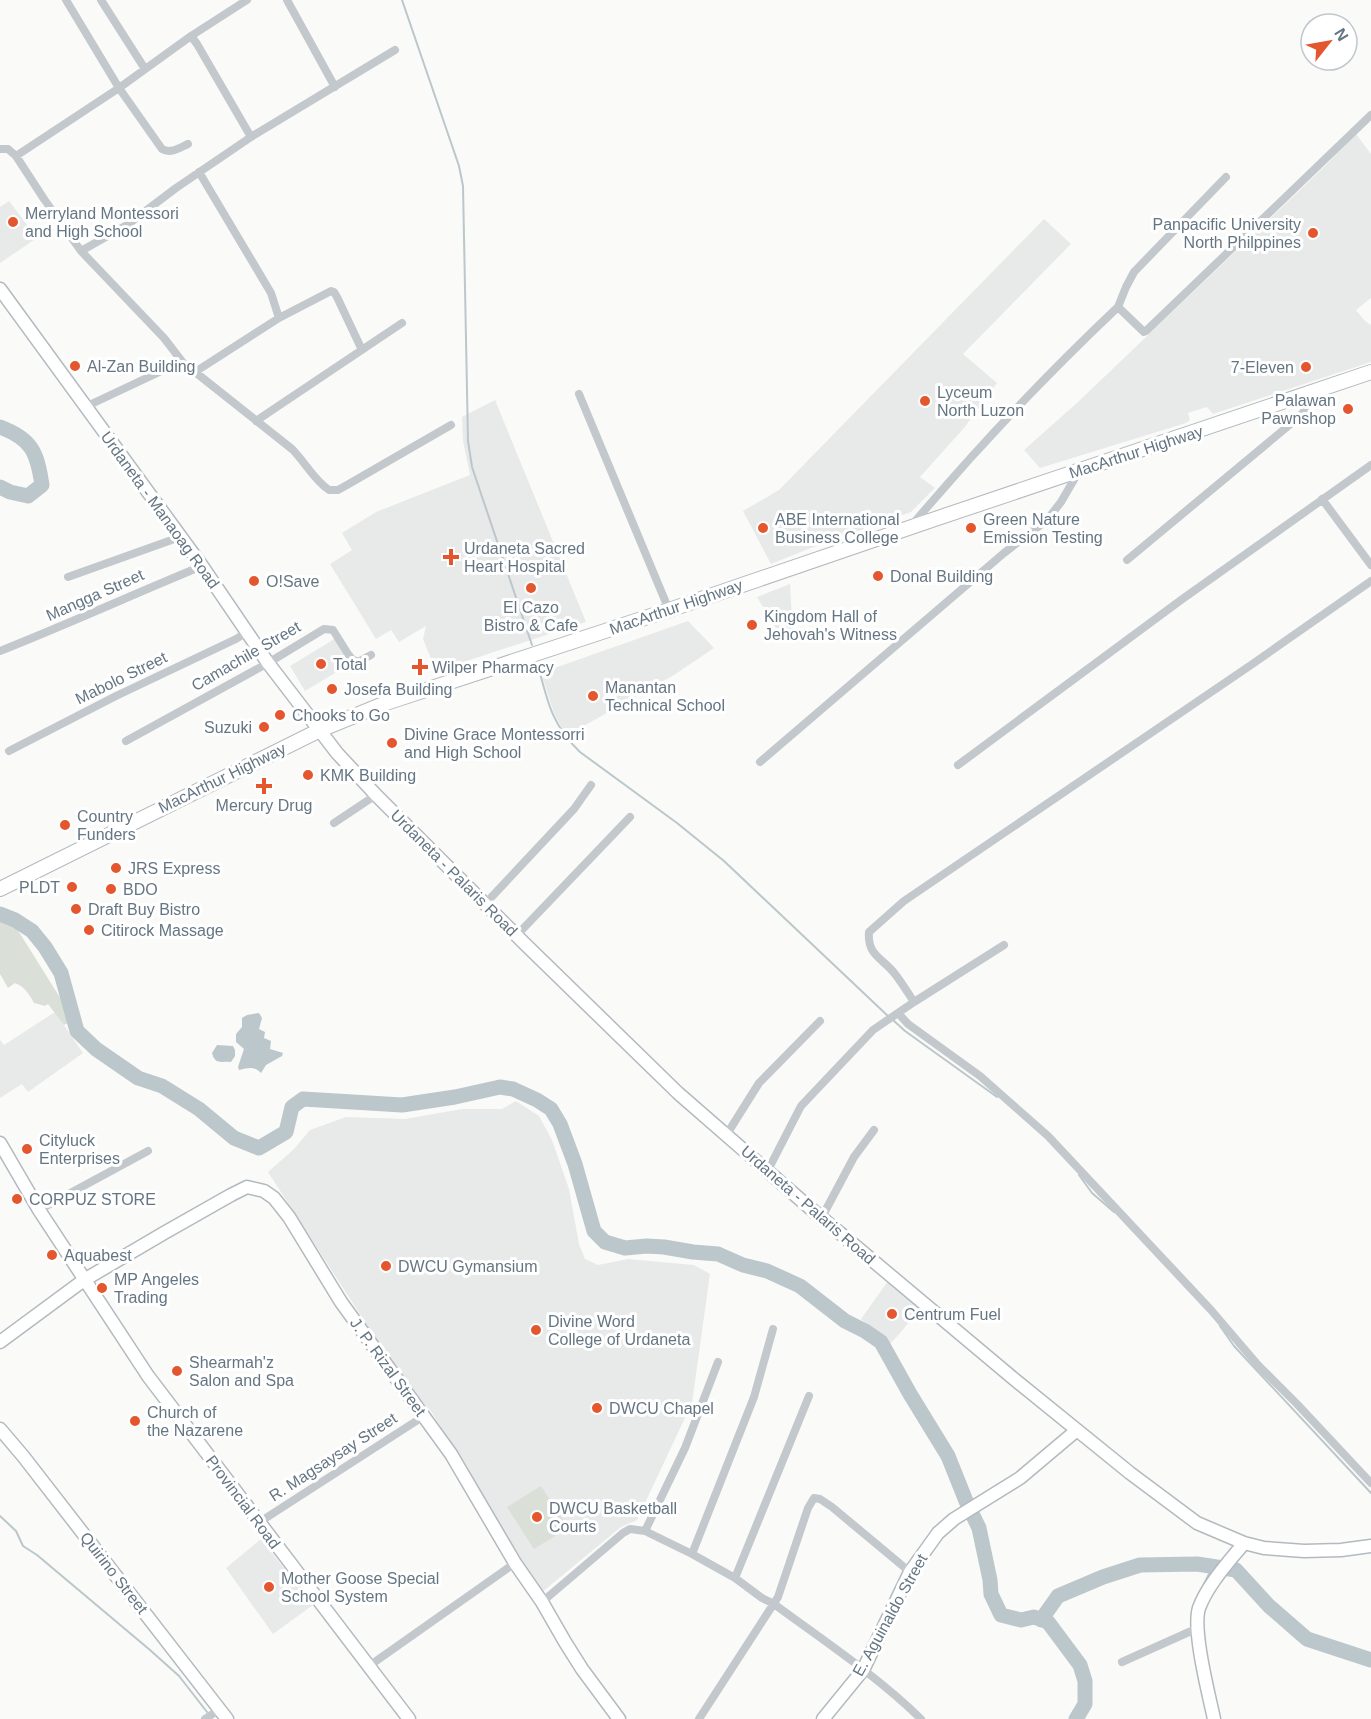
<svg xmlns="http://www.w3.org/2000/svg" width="1371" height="1719" viewBox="0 0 1371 1719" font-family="Arial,sans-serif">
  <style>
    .built { fill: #e8e9e9 }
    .green { fill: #dadfd7 }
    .water { fill: #bbc7cb }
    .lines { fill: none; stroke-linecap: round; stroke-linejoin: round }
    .stream { stroke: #bbc7cb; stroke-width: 2 }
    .river { stroke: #bbc7cb; stroke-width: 15 }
    .secondary-casing { stroke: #b3babf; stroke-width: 15 }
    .primary-casing { stroke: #b5babe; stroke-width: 16 }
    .street { stroke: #c3c8cc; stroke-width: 8 }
    .secondary { stroke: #fff; stroke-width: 12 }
    .primary { stroke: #fff; stroke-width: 14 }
    .poi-dot { fill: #e4572e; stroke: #fff; stroke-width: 2 }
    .labels { text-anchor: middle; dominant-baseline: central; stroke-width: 6; stroke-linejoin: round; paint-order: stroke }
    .poi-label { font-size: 16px; fill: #657683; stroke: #fff; text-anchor: start }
    .street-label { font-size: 16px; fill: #657683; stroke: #fff }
  </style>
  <rect width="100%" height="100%" fill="#fafaf8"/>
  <path class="built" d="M1356 134 1371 154V298L1356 310 1365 321 1371 325V362L1213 414 1207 407 1188 413 1190 420 1186 423 1040 468 1024 450 1078 402 1324 167Z
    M9 201 37 238 0 263V207Z
    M1044 219 1071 244 963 354 997 383 964 428 920 477 935 488 911 512 811 548 771 564 743 511 779 490Z
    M495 400 586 622 436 671 423 639 426 626 399 642 391 630 376 639 330 564 352 550 342 533 376 512 470 475 463 441 462 417Z
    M790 584 793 636 782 638 757 597Z
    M688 621 714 648 674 675 566 736 554 713 543 679 546 671Z
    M336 638 352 663 305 691 290 666Z
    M55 1012 83 1053 28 1092 22 1084 0 1098V1040L4 1045Z
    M516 1101 539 1116 552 1140 569 1189 579 1244 585 1259 598 1265 628 1259 694 1265 710 1274 692 1403 637 1520 621 1527 541 1593 431 1411 407 1387 268 1172 294 1149 310 1130 346 1117 405 1119 462 1109H502Z
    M888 1281 921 1307 901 1332 890 1344 861 1319Z
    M261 1539 313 1605 273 1634 226 1568Z"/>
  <path class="green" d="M9 916 74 1020 64 1025 48 1004 45 1006 34 1003C30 995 24 986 15 983L8 988 0 974V921Z
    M541 1486 568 1528 534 1549 507 1507Z"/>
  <path class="water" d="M259 1013 262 1018 259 1029 265 1032 264 1038 271 1041 270 1049 283 1053 282 1056 266 1065 261 1073C254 1066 249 1068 239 1070L238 1067 244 1049 236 1042V1034L242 1027V1018L247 1015Z
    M217 1045 233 1046 235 1050V1056L231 1062C221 1061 215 1065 212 1053Z"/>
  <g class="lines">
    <path class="stream" d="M402 0 459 166 463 186 468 441 472 467 532 645
      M539 669C548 704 553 726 580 752L677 823 724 861 889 1017
      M893 1020 905 1031 997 1097
      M1079 1175 1092 1193 1114 1212
      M1220 1326 1234 1346 1371 1493
      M0 1516 16 1531 23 1546 37 1555 150 1650 179 1676 207 1712
      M1203 1586 1213 1566"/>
    <path class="river" d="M0 427C32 439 37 452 42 485L28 496 10 492 0 487
      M0 914 15 920 32 931 45 947 61 973 77 1031 96 1049 138 1078 162 1086 199 1109 234 1138 259 1148 286 1132 292 1107 303 1099 402 1105 455 1097 500 1087 513 1089 537 1100 551 1109 560 1124 575 1164 594 1231 605 1242 625 1248 647 1246 664 1247 693 1252 718 1254 743 1265 767 1271 800 1286 845 1321 865 1331 881 1342 910 1394 948 1456 966 1501 979 1528 990 1580 991 1594 1001 1615 1021 1620 1034 1617 1048 1622 1080 1665 1085 1681V1704L1076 1719
      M1041 1620 1058 1596 1103 1577 1140 1565 1197 1564 1236 1570 1269 1606 1307 1639 1371 1660"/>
    <g class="secondary-casing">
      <path id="secondary" d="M0 289 202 566 268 663 337 753 376 795 525 944 678 1093 810 1208 1014 1379 1130 1473 1197 1523 1244 1543 1264 1548 1304 1551 1341 1550 1371 1546
        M0 1143 39 1210 148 1376 409 1719
        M0 1342 84 1280 164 1233 231 1195 247 1187 264 1191 274 1198 289 1217 341 1302 451 1454 515 1563 542 1602 565 1642 582 1669 619 1719
        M0 1429 23 1456 227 1719
        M823 1719 863 1670 910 1572 938 1533 954 1519 1020 1478 1077 1430
        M1214 1719C1209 1695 1192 1630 1199 1608 1208 1584 1228 1563 1244 1543"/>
    </g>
    <g class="primary-casing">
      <path id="primary" d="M0 889 320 730 386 703 669 610 935 519 1371 372"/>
    </g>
    <path class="street" d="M66 0 119 88 162 149C171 154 179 148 188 144
      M101 0 145 69
      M287 0 335 87
      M191 36 247 0
      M251 137 395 50
      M0 149H8L16 156 44 199 81 251 164 338 184 364 195 372 292 449C305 462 314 480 329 490H338L347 485 451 425
      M16 156 119 88 191 36 197 44 251 137 176 188 127 225 81 251
      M199 172 271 293 279 318
      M1118 307 1126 287 1134 272 1226 177
      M195 372 279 318 331 291 334 292 337 297 362 350
      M579 394 669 610
      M85 407 170 367 184 364
      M256 421 402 323
      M1322 499 1371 565
      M912 525C977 448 1045 376 1118 307L1144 332 1146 331 1371 115
      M1127 560 1299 417 1324 389
      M68 577 180 537
      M0 651C68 624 134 594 202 566
      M126 741 268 663 324 629 333 630 348 654 352 659 358 662 371 655
      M9 751 116 696 236 639 247 632
      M760 762 1004 553 1047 520 1061 502 1079 471
      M958 765 1181 600 1371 465
      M334 823 376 795
      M485 904 574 809 591 785
      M517 935 630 817
      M914 1002C908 993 902 983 895 974 883 958 867 956 869 932L904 901 1251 665 1371 581
      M898 1013 908 1024 980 1076 1048 1136 1211 1310 1258 1365 1297 1404 1371 1483
      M727 1134 759 1083 820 1021
      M767 1172 801 1106 873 1030 914 1002 1004 945
      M39 1210 148 1151
      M822 1217 854 1157 874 1130
      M258 1523 424 1416
      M645 1531 685 1448 718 1362
      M692 1554 754 1397 773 1329
      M735 1578 809 1396
      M542 1602 623 1533 630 1529 645 1531 692 1554 735 1578 762 1598 774 1604C824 1641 877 1676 921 1719
      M1122 1662 1198 1628
      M369 1666 515 1563
      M205 1719 220 1709
      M699 1719 778 1597 808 1508 814 1498 820 1499 832 1507 910 1572"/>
    <use href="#secondary" class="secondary"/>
    <use href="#primary" class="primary"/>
  </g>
  <g class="poi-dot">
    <circle cx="13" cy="222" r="6"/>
    <circle cx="1313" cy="233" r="6"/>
    <circle cx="75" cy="366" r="6"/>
    <circle cx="1306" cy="367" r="6"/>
    <circle cx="925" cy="401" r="6"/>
    <circle cx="1348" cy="409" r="6"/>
    <circle cx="763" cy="528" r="6"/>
    <circle cx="971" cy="528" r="6"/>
    <path d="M448 548h6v6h6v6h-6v6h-6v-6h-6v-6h6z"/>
    <circle cx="878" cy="576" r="6"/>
    <circle cx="254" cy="581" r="6"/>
    <circle cx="531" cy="588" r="6"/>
    <circle cx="752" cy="625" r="6"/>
    <circle cx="321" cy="664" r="6"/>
    <path d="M417 658h6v6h6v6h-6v6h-6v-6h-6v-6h6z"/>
    <circle cx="332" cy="689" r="6"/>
    <circle cx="593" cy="696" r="6"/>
    <circle cx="280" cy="715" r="6"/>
    <circle cx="264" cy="727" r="6"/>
    <circle cx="392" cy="743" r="6"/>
    <circle cx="308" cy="775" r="6"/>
    <path d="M261 777h6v6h6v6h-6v6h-6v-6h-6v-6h6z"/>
    <circle cx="65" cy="825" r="6"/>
    <circle cx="116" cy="868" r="6"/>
    <circle cx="72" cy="887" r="6"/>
    <circle cx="111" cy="889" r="6"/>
    <circle cx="76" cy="909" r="6"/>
    <circle cx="89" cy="930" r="6"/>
    <circle cx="27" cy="1149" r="6"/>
    <circle cx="17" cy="1199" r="6"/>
    <circle cx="52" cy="1255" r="6"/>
    <circle cx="386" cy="1266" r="6"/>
    <circle cx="102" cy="1288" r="6"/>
    <circle cx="892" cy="1314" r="6"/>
    <circle cx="536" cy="1330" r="6"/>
    <circle cx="177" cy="1371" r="6"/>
    <circle cx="597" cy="1408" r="6"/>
    <circle cx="135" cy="1421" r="6"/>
    <circle cx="537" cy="1517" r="6"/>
    <circle cx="269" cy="1587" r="6"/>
  </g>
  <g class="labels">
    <g class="poi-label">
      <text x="25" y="213">Merryland Montessori<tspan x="25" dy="18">and High School</tspan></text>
      <text x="1301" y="224" text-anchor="end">Panpacific University<tspan x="1301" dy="18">North Philppines</tspan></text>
      <text x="87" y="366">Al-Zan Building</text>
      <text x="1294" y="367" text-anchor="end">7-Eleven</text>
      <text x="937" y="392">Lyceum<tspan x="937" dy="18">North Luzon</tspan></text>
      <text x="1336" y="400" text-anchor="end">Palawan<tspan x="1336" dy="18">Pawnshop</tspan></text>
      <text x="775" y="519">ABE International<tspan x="775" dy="18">Business College</tspan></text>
      <text x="983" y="519">Green Nature<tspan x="983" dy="18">Emission Testing</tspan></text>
      <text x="464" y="548">Urdaneta Sacred<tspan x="464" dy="18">Heart Hospital</tspan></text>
      <text x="890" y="576">Donal Building</text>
      <text x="266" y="581">O!Save</text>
      <text x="531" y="607" text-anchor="middle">El Cazo<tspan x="531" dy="18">Bistro &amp; Cafe</tspan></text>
      <text x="764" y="616">Kingdom Hall of<tspan x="764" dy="18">Jehovah's Witness</tspan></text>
      <text x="333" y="664">Total</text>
      <text x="432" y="667">Wilper Pharmacy</text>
      <text x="605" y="687">Manantan<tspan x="605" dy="18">Technical School</tspan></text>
      <text x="344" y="689">Josefa Building</text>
      <text x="292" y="715">Chooks to Go</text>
      <text x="252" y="727" text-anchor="end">Suzuki</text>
      <text x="404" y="734">Divine Grace Montessorri<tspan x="404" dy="18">and High School</tspan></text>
      <text x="320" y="775">KMK Building</text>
      <text x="264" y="805" text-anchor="middle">Mercury Drug</text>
      <text x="77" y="816">Country<tspan x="77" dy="18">Funders</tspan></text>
      <text x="128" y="868">JRS Express</text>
      <text x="60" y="887" text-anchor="end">PLDT</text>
      <text x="123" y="889">BDO</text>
      <text x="88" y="909">Draft Buy Bistro</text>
      <text x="101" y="930">Citirock Massage</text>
      <text x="39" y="1140">Cityluck<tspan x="39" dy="18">Enterprises</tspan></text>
      <text x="29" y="1199">CORPUZ STORE</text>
      <text x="64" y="1255">Aquabest</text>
      <text x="398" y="1266">DWCU Gymansium</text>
      <text x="114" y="1279">MP Angeles<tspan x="114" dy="18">Trading</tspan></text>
      <text x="904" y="1314">Centrum Fuel</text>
      <text x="548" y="1321">Divine Word<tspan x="548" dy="18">College of Urdaneta</tspan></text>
      <text x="189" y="1362">Shearmah'z<tspan x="189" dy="18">Salon and Spa</tspan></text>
      <text x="609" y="1408">DWCU Chapel</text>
      <text x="147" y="1412">Church of<tspan x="147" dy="18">the Nazarene</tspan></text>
      <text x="549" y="1508">DWCU Basketball<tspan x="549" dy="18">Courts</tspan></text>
      <text x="281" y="1578">Mother Goose Special<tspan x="281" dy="18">School System</tspan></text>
    </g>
    <g class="street-label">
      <text transform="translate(1136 452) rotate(-18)">MacArthur Highway</text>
      <text transform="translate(160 510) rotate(54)">Urdaneta - Manaoag Road</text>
      <text transform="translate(95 595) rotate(-24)">Mangga Street</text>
      <text transform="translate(676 607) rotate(-19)">MacArthur Highway</text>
      <text transform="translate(246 656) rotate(-30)">Camachile Street</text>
      <text transform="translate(121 678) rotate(-26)">Mabolo Street</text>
      <text transform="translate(222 778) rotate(-26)">MacArthur Highway</text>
      <text transform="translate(454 873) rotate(45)">Urdaneta - Palaris Road</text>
      <text transform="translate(808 1205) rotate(41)">Urdaneta - Palaris Road</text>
      <text transform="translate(388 1367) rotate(54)">J. P. Rizal Street</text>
      <text transform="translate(333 1457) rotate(-33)">R. Magsaysay Street</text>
      <text transform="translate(243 1502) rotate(53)">Provincial Road</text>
      <text transform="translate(114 1573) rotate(52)">Quirino Street</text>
      <text transform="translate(890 1615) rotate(-61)">E. Aguinaldo Street</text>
    </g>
  </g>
  <g transform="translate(1329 42) rotate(59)"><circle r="28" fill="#ffffff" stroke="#c1c8cd" stroke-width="1.5"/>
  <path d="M0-4.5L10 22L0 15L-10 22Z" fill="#e4572e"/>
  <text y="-9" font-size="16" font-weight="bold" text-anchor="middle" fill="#657683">N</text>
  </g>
</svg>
